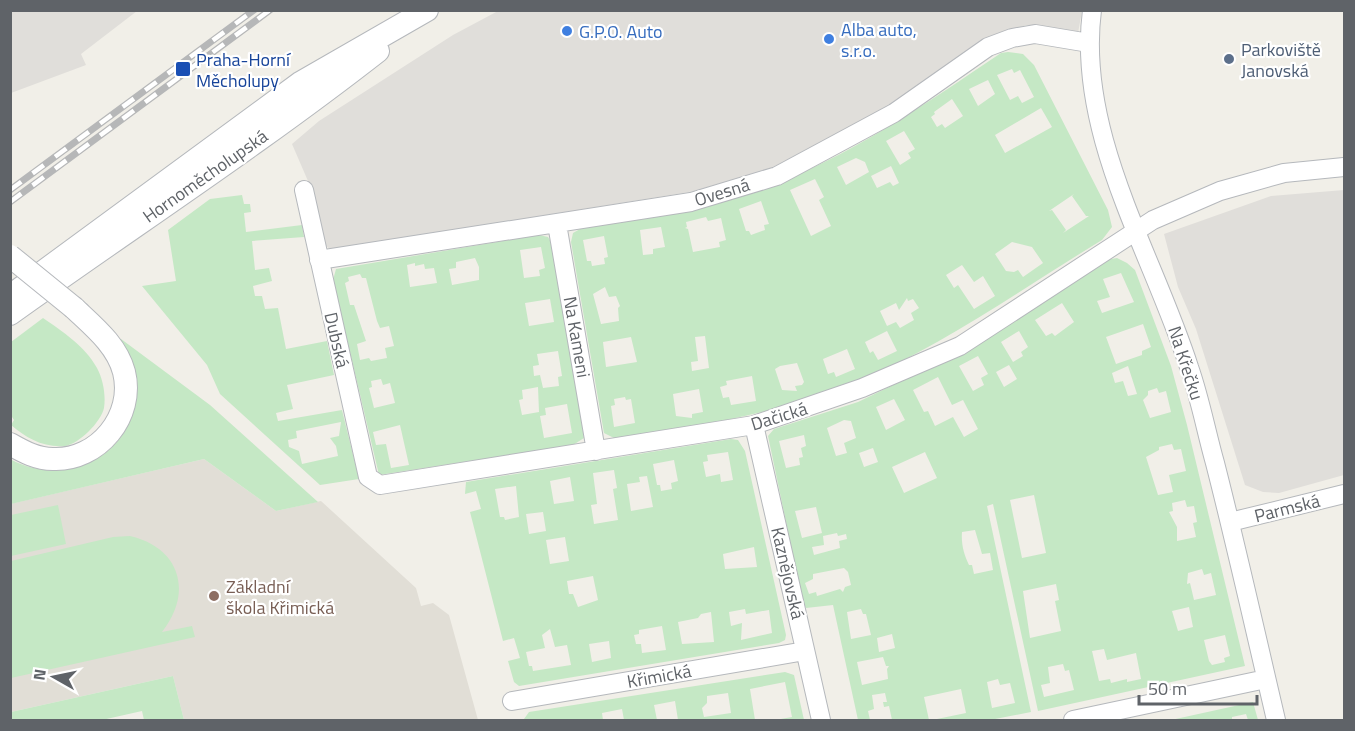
<svg xmlns="http://www.w3.org/2000/svg" width="1355" height="731" viewBox="0 0 1355 731" font-family="'Titillium Web',sans-serif">
  <style>
    .industrial { fill: #e0deda }
    .education { fill: #e1ded6 }
    .green { fill: #c5e8c5; fill-rule: evenodd }
    .lines { fill: none; stroke-linecap: round; stroke-linejoin: round }
    .minor-casing { stroke: #b5b8bc; stroke-width: 20 }
    .tertiary-casing { stroke: #b5b8bc; stroke-width: 24 }
    .minor { stroke: #fff; stroke-width: 18 }
    .tertiary { stroke: #fff; stroke-width: 22 }
    .rail-casing { stroke: #b6b7b8; stroke-width: 7 }
    .rail { stroke: #fff; stroke-width: 4.5; stroke-dasharray: 14; stroke-linecap: butt }
    .tertiary-bridge-casing { stroke: #b5b8bc; stroke-width: 24; stroke-linecap: butt }
    .tertiary-bridge { stroke: #fff; stroke-width: 22 }
    .shop-dot { fill: #3f7fe0; stroke: #fff; stroke-width: 2 }
    .service-dot { fill: #5c6f8a; stroke: #fff; stroke-width: 2 }
    .transit-dot { fill: #1a4fb4; stroke: #fff; stroke-width: 2 }
    .education-dot { fill: #8d6e63; stroke: #fff; stroke-width: 2 }
    .labels { text-anchor: middle; dominant-baseline: central; stroke-width: 4.5; stroke-linejoin: round; paint-order: stroke }
    .shop-label { font-size: 18px; fill: #366cbe; stroke: #fff; text-anchor: start }
    .service-label { font-size: 18px; fill: #4e5e75; stroke: #fff; text-anchor: start }
    .transit-label { font-size: 18px; fill: #164399; stroke: #fff; text-anchor: start }
    .street-label { font-size: 18px; fill: #5f6368; stroke: #fff }
    .education-label { font-size: 18px; fill: #785e54; stroke: #fff; text-anchor: start }
  </style>
  <rect width="100%" height="100%" fill="#f1efe8"/>
  <path class="industrial" d="M11 10H137V11L81 54 86 65 11 93Z
    M498 11H1082L1078 33 1026 25 975 46 885 109 771 168 695 191 331 250 325 245 311 188 292 144 319 121 453 35Z
    M1344 190V475L1279 493 1263 492 1245 485 1196 329 1178 287 1164 234 1271 196Z"/>
  <path class="education" d="M204 459 276 511 321 501 416 588 421 606 433 603 449 615 478 720H184L173 676 11 712 10 504Z"/>
  <path class="green" d="M1008 52 1023 54 1034 65 1108 210 1112 227 1102 240C1020 290 943 346 854 383 778 414 697 426 616 439L604 433 571 242 573 233 580 229C627 220 677 214 724 201 825 174 915 111 1001 53ZM1012 69 1014 73 1020 70 1034 97 1022 103 1018 96 1010 100 997 75ZM988 80 995 94 978 106 969 89ZM952 99 963 116 945 128 942 124 937 127 931 117 935 114 934 112ZM1041 108 1052 127 1005 153 995 135ZM904 131 915 149 908 153 911 158 900 165 886 141ZM856 158 865 162 869 172 846 185 837 167ZM891 166 899 183 893 186 890 182 877 188 871 176ZM815 179 824 197 819 200 831 226 811 236 790 190ZM1074 194 1072 196 1086 216H1089L1063 233 1066 230 1052 210 1049 211ZM761 201 769 224 764 225 765 230 751 235 749 231H746L739 209ZM706 217 708 221 721 218 726 240 719 242 720 247 693 252 688 229 685 228 687 227 686 222ZM661 227 665 247 653 249V254L643 255 640 230ZM604 236 608 257 604 258 605 264 592 266 591 261H587L583 240ZM1012 242 1032 247 1043 263 1023 277 1018 270 1014 272 1006 271 995 254ZM962 265 974 282 983 276 995 296 974 309 958 285 954 288 946 275ZM605 287 609 297 616 296 620 306 618 308 619 321 601 324 593 294ZM907 298 908 301 913 299 919 308 911 313 914 320 900 328 896 322 887 326 880 311 896 303 899 310ZM887 331 897 351 878 360 873 351 870 353 865 342ZM705 336 709 368 692 371 691 362 698 361 695 337ZM631 337 637 362 606 367 603 342ZM847 349 855 369 836 377 834 372 828 374 823 359ZM797 363 804 382 802 385 795 386 797 391 782 390 775 369 780 366ZM752 376 756 401 731 405 729 397 723 398 720 387 727 385 726 381ZM699 389 703 412 692 414V418L676 416 673 394ZM625 397 626 400 631 399 635 423 614 427 611 406 615 405 614 399Z
    M242 195 244 204H250L251 212 244 213 246 232 302 225 304 237 252 241 255 270 269 268 272 281 253 286 255 296H262L265 309 278 308 286 349 327 341 334 375 287 385 293 409 276 413 278 421 342 410 359 479 320 485 220 394 207 365 142 286 176 281 168 230 210 199ZM341 422 339 436 330 438 336 446 338 456 302 464 299 451 289 447 288 440 297 438 296 431Z
    M539 235 548 237 553 245 584 438 573 445 379 475 333 280 336 269ZM541 247 545 268 539 270 540 276 524 278 520 250ZM475 258 479 267V280L452 285 449 269 456 268V262ZM415 263V266L424 264 425 269 434 268 437 283 410 287 407 265ZM360 274 362 278H366L377 321 380 328 389 326 394 346 385 348 387 358 371 361 369 358 360 360 357 344 366 341 354 305H350L345 283 349 281 348 277ZM550 299 554 322 529 326 525 303ZM558 351 562 376 558 377 559 386 543 388 540 375 534 376 533 366 539 365 537 354ZM381 379 383 385 390 383 395 403 374 408 369 388 372 387 371 381ZM538 387 539 412 522 415 519 400 523 399 522 390ZM567 404 572 433 544 438 540 416 546 415 545 408ZM400 425 409 465 391 468 386 444 376 445 373 432Z
    M1117 258 1127 263 1135 270 1171 366 1187 425 1245 666 1038 711 993 504 987 506 1031 712 990 720H932L966 713 961 689 924 697 929 720H892L889 706 884 707 883 702H887L885 693 872 695 874 709 868 711 870 720H858L833 605 806 608 803 603 768 436 774 429 858 402 943 361 1105 260ZM1121 273 1134 302 1102 313 1097 301 1110 297 1103 279ZM1062 303 1074 322 1055 336 1052 333 1046 336 1035 320ZM1143 324 1151 347 1142 351V355L1116 364 1106 337ZM1019 331 1028 347 1021 352 1023 356 1013 362 1001 342ZM978 356 988 374 981 378 984 385 973 391 959 366ZM1009 365 1017 379 1004 387 996 372ZM1128 366 1137 394 1128 396 1123 381 1115 383 1112 373ZM938 377 952 405 963 400 978 429 964 437 953 417 935 426 928 411 924 412 913 390ZM1157 388 1159 393 1166 391 1171 412 1150 418 1143 400 1148 395V391ZM894 399 905 420 886 430 876 407ZM844 420 851 421 856 438 844 443 847 453 836 456 827 428ZM804 435 806 446 801 448 803 457 799 458 800 465 786 468 779 441ZM1172 444 1174 450 1181 449 1186 471 1169 475 1173 492 1158 495 1146 457 1159 450V447ZM873 448 878 462 864 467 859 453ZM925 452 937 478 904 493 892 467ZM1034 495 1046 553 1022 558 1010 500ZM1185 500 1187 507 1194 506 1197 522 1193 523 1196 537 1177 541V527L1169 512 1173 511 1172 503ZM816 507 822 533 802 538 795 511ZM975 530 982 554 990 553 993 570 974 574 972 565H969C964 555 961 544 962 532ZM837 533 838 536 846 534 847 539 839 541 840 548 814 555 812 547 824 545 823 536ZM844 568 848 572 851 585 845 587 843 592 840 589 817 596 816 592 809 594 805 583 813 579V574ZM1202 569 1204 575 1211 573 1216 595 1194 600 1190 583 1187 584 1188 573ZM1056 584 1059 600 1055 601 1061 631 1030 638 1023 591ZM1189 607 1193 627 1178 631 1172 611ZM861 609 863 614H866L871 635 851 639 847 612ZM892 634 895 648 879 652 877 638ZM1225 635 1230 656 1224 658 1225 662 1212 665 1209 661 1204 640ZM1104 649 1107 660 1136 653 1141 679 1127 682V679L1111 683 1110 679 1099 681 1092 651ZM883 657 886 666H889L887 669 888 679 862 685 857 662ZM1063 664 1065 671 1069 670 1074 690 1044 697 1041 685 1050 683 1048 667ZM998 679 1000 685 1010 683 1015 703 992 708 987 682Z
    M43 318C62 331 85 346 97 368 103 379 106 395 104 408 101 422 79 444 65 446 44 448 26 438 11 425L14 420 10 414 11 342Z
    M121 339 210 405 318 502 276 511 204 459 11 504 10 459C65 489 132 457 137 393 138 374 128 357 117 342Z
    M731 439 738 440 745 451 786 635 785 640 779 643 519 686 514 682 508 661 520 658 514 638 503 641 470 512 481 509 476 491 465 494 466 482ZM728 452 733 480 721 482 720 474 706 477 703 462 708 461 707 455ZM674 460 678 481 671 483 672 489 661 491 660 485H657L653 464ZM614 470 617 488 613 489 618 520 594 524 591 505 597 504 593 473ZM647 476 653 507 631 511 627 484 640 482 639 477ZM570 477 574 501 554 504 550 481ZM516 486 519 517 505 520 504 517H500L495 489ZM543 512 546 531 529 534 526 514ZM565 537 569 561 550 564 546 540ZM754 547 757 567 725 569 723 554ZM593 576 598 600 578 607 573 594H569L567 581ZM745 609 746 614 769 610 772 633 741 640 742 623 731 626 729 612ZM711 612 714 642 682 644 678 622 698 618 701 614ZM662 626 666 650 642 653 641 644H636L634 635 639 634V630ZM550 629 555 647 567 645 571 665 533 671 532 666H529L526 652 545 648 542 635ZM609 641 611 658 592 662 589 644Z
    M58 505 66 544 11 556V515Z
    M130 536C181 548 193 593 162 632L192 626 195 637 11 678V561L113 537Z
    M785 672 794 675 804 720H775L792 717 785 682 750 689 755 720H678L675 701 654 705 657 720H624L622 709 602 713 603 720 524 719 529 712ZM728 693 731 713 704 717 702 708 707 703V696Z
    M173 676 184 720H144L142 711 102 720H11V712Z
    M1253 702 1258 720H1248L1246 714 1232 717V720H1171Z"/>
  <g class="lines">
    <g class="minor-casing">
      <path id="minor" d="M1092 10C1076 134 1152 252 1189 367 1200 398 1206 431 1215 463 1237 549 1256 635 1276 720
        M304 190 368 477 380 485 754 425 862 388 960 346 1153 220 1220 191 1284 173 1344 167
        M557 224 596 451
        M319 260 691 202 777 176 894 113 988 47 1012 38 1035 34 1089 43
        M754 425 821 720
        M1230 522 1344 494
        M512 701 805 651
        M1073 720 1266 679"/>
    </g>
    <g class="tertiary-casing">
      <path id="tertiary" d="M10 296 300 83 427 10
        M10 314C133 226 259 144 378 51
        M10 444C24 452 37 459 53 459 98 461 135 416 124 372 117 345 93 326 74 308"/>
    </g>
    <use href="#minor" class="minor"/>
    <use href="#tertiary" class="tertiary"/>
    <g class="rail-casing">
      <path id="rail" d="M10 190 254 10
        M10 202 270 10"/>
    </g>
    <use href="#rail" class="rail"/>
    <g class="tertiary-bridge-casing">
      <path id="tertiary-bridge" d="M10 256 74 308"/>
    </g>
    <use href="#tertiary-bridge" class="tertiary-bridge"/>
  </g>
  <g class="shop-dot">
    <circle cx="567" cy="31" r="6"/>
    <circle cx="829" cy="39" r="6"/>
  </g>
  <circle class="service-dot" cx="1229" cy="59" r="6"/>
  <rect class="transit-dot" x="175" y="61" width="16" height="16" rx="3"/>
  <circle class="education-dot" cx="214" cy="596" r="6"/>
  <g class="labels">
    <g class="shop-label">
      <text x="841" y="29">Alba auto,<tspan x="841" dy="21">s.r.o.</tspan></text>
      <text x="579" y="31">G.P.O. Auto</text>
    </g>
    <g class="service-label">
      <text x="1241" y="49">Parkoviště<tspan x="1241" dy="21">Janovská</tspan></text>
    </g>
    <g class="transit-label">
      <text x="196" y="59">Praha-Horní<tspan x="196" dy="21">Měcholupy</tspan></text>
    </g>
    <g class="street-label">
      <text transform="translate(205 176) rotate(-35)">Hornoměcholupská</text>
      <text transform="translate(722 192) rotate(-17)">Ovesná</text>
      <text transform="translate(577 337) rotate(80)">Na Kameni</text>
      <text transform="translate(337 340) rotate(77)">Dubská</text>
      <text transform="translate(1186 363) rotate(72)">Na Křečku</text>
      <text transform="translate(779 416) rotate(-17)">Dačická</text>
      <text transform="translate(1287 508) rotate(-14)">Parmská</text>
      <text transform="translate(788 573) rotate(77)">Kaznějovská</text>
      <text transform="translate(659 676) rotate(-10)">Křimická</text>
    </g>
    <g class="education-label">
      <text x="226" y="586">Základní<tspan x="226" dy="21">škola Křimická</tspan></text>
    </g>
  </g>
  <rect width="1355" height="731" fill="none" stroke="#5f6368" stroke-width="24"/>
  <g transform="translate(54 677) rotate(279)" stroke="#ffffff" stroke-width="4.5" paint-order="stroke">
  <path d="M0-4.5L10 22L0 15L-10 22Z" fill="#5f6368"/>
  <text y="-9" font-size="16" font-weight="bold" text-anchor="middle" fill="#5f6368">N</text>
  </g>
  <path d="M1139 695v9h118v-9" fill="none" stroke="#5f6368" stroke-width="3"/>
  <text x="1148" y="695" font-size="18" fill="#5f6368" stroke="#ffffff" stroke-width="4.5" paint-order="stroke">50 m</text>
</svg>
